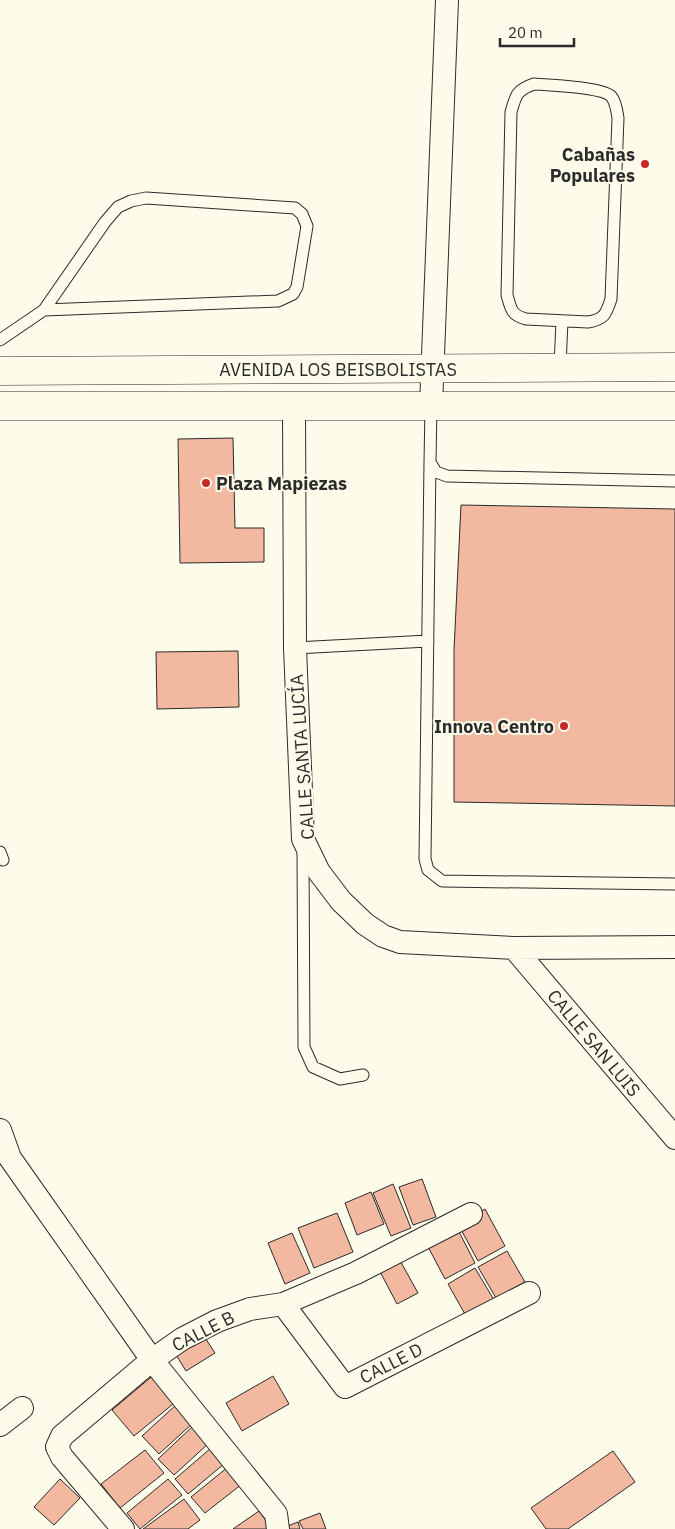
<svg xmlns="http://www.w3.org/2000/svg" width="675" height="1529" viewBox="0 0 675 1529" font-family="'IBM Plex Sans',sans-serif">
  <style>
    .building { fill: #f2b8a0; stroke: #2b2b2b }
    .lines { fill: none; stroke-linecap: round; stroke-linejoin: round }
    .service-casing { stroke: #2b2b2b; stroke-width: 13 }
    .minor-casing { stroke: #2b2b2b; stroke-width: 24 }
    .secondary-casing { stroke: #2b2b2b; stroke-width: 29 }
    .service { stroke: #fdfbea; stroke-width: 11 }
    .minor { stroke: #fdfbea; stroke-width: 22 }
    .secondary { stroke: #fdfbea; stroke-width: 28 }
    .poi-dot { fill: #c62828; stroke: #fdfbea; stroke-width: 2 }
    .labels { text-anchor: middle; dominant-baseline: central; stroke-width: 4; stroke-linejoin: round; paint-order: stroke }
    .poi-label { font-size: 18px; font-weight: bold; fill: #2b2b2b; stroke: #fdfbea; text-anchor: end }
    .street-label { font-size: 18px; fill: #2b2b2b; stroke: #fdfbea }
  </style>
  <rect width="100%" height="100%" fill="#fdfbea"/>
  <path class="building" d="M233 438 235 528H264V562L180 563 178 439Z
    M461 505 675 509V806L454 802V650Z
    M238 651 239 707 157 709 156 652Z
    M422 1179 436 1217 413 1225 399 1187Z
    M393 1184 411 1228 391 1236 373 1193Z
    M371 1192 384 1224 357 1235 345 1203Z
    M485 1209 505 1246 478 1261 458 1224Z
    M337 1213 353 1252 314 1268 298 1228Z
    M456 1226 475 1263 445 1279 426 1243Z
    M292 1233 310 1273 285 1284 268 1243Z
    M507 1251 525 1282 496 1298 478 1267Z
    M397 1255 418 1293 397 1304 377 1266Z
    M475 1268 494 1300 466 1316 448 1284Z
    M202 1333 215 1353 186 1371 173 1350Z
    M156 1373 178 1400 134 1436 112 1410Z
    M273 1376 289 1404 242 1431 226 1403Z
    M177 1404 194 1422 159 1454 142 1436Z
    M193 1426 209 1443 174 1475 158 1459Z
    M211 1448 224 1464 188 1494 175 1479Z
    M145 1450 164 1473 120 1508 101 1484Z
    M613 1451 635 1482 568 1529H546L531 1508Z
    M228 1467 242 1484 205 1513 191 1497Z
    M60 1479 80 1498 54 1525 34 1507Z
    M168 1479 182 1495 140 1529 127 1513Z
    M184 1499 200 1520 188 1529H143Z
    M259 1511 272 1529H233Z
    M320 1513 326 1529H303L299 1521Z
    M298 1522 300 1529H280Z"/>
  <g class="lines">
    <g class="service-casing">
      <path id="service" d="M534 84C549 85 601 87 611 96 616 102 617 111 618 118L611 299C606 314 605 319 588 322L526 319C511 315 511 309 507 295L511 112C516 94 517 90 534 84Z
        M0 340 44 310 105 222 118 207 131 201 146 198 295 208 302 214 307 226 297 287 293 294 278 301 44 310
        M560 366 562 321
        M431 406 430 462 436 472 447 476 675 481
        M430 462 425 859 428 870 442 881 675 884
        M295 648 428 641
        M303 851 304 1047 313 1067 340 1079 363 1075
        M0 852 3 860"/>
    </g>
    <g class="minor-casing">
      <path id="minor" d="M294 406 295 648 303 839 319 872 341 901 365 924 383 936 400 942 514 948 675 947
        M431 406 447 0
        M514 948 675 1138
        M0 1130 10 1158 152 1360 276 1514 278 1529
        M283 1304 345 1387 529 1293
        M0 1425 22 1408
        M123 1529 62 1457 57 1447 62 1436 152 1360 182 1339 217 1321 250 1309 283 1304 356 1273 471 1214"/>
    </g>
    <g class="secondary-casing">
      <path id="secondary" d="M0 371 675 367
        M0 406H675"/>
    </g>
    <use href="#service" class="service"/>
    <use href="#minor" class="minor"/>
    <use href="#secondary" class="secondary"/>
  </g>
  <g class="poi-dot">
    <circle cx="645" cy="164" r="5"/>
    <circle cx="206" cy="483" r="5"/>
    <circle cx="564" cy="726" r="5"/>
  </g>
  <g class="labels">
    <g class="poi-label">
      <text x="635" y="154">Cabañas<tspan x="635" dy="21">Populares</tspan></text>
      <text x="216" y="483" text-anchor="start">Plaza Mapiezas</text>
      <text x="554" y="726">Innova Centro</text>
    </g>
    <g class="street-label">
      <text x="338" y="369">AVENIDA LOS BEISBOLISTAS</text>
      <text transform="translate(302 757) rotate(-94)">CALLE SANTA LUCÍA</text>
      <text transform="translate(594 1043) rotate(50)">CALLE SAN LUIS</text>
      <text transform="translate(203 1331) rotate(-27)">CALLE B</text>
      <text transform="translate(391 1363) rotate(-27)">CALLE D</text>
    </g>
  </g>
  <path d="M500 38v8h74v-8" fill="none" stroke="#2b2b2b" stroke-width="2.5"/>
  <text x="508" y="38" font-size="15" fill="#2b2b2b" stroke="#fdfbea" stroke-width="4" paint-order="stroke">20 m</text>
</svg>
